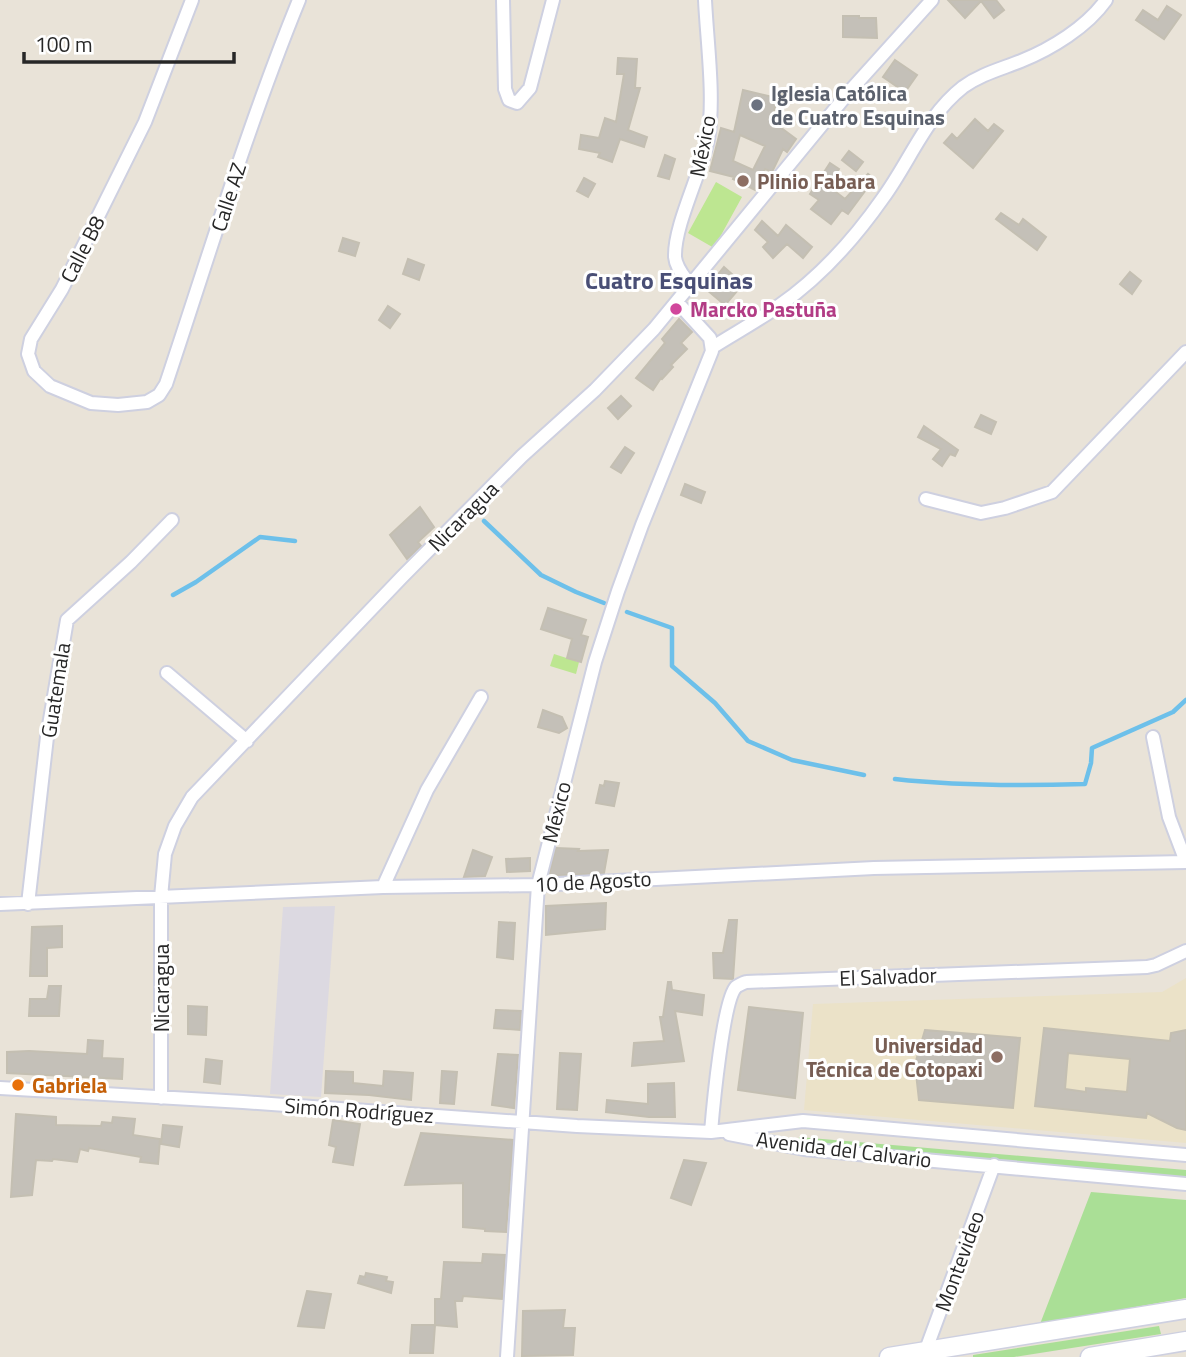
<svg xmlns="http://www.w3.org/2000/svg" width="1186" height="1357" viewBox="0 0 1186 1357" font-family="'Titillium Web',sans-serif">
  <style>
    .industrial { fill: #dcd9e1 }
    .education { fill: #ebe2c8 }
    .green { fill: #aadf96 }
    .pitch { fill: #bde691 }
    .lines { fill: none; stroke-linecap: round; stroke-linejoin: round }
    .stream { stroke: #6dc0ea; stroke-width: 4.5 }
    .building { fill: #c4c0b8; stroke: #c4bfb2; stroke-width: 2; fill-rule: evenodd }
    .street-casing { stroke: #ced0e0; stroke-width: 16 }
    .secondary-casing { stroke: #ced0e0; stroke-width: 21 }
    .street { stroke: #fff; stroke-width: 12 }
    .secondary { stroke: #fff; stroke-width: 18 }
    .worship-dot { fill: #6b7280; stroke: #fff; stroke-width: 2.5 }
    .education-dot { fill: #8d6e63; stroke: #fff; stroke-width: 2.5 }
    .hotel-dot { fill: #d1479c; stroke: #fff; stroke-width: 2.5 }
    .food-dot { fill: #e8710a; stroke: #fff; stroke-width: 2.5 }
    .labels { text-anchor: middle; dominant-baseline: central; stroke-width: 6; stroke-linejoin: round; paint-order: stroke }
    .worship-label { font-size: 21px; font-weight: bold; fill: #5b616d; stroke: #fff; text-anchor: start }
    .street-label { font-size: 21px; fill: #272727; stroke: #fff }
    .education-label { font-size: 21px; font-weight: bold; fill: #785e54; stroke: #fff; text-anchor: start }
    .hotel-label { font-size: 21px; font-weight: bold; fill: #b23c85; stroke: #fff; text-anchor: start }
    .food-label { font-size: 21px; font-weight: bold; fill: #c56008; stroke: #fff; text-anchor: start }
    .quarter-label { font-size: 24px; font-weight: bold; fill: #494e75; stroke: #fff }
  </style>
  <rect width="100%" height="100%" fill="#e9e3d8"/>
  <path class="industrial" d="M335 906 321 1097 270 1094 283 907Z"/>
  <path class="education" d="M1186 978V1143L804 1110 813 1004 1162 992Z"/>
  <path class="green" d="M799 1137 1186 1170V1179L798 1145Z
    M1091 1192 1186 1200V1298L1040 1324Z
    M1159 1326 1161 1334 1014 1357H973V1355Z"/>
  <path class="pitch" d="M716 182 742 197 714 248 688 233Z
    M554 654 579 662 576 674 550 666Z"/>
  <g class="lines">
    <path class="stream" d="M484 521 541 575 576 592 604 603
      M173 595 196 582 260 537 295 541
      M627 612 672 628V666L715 703 748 741 792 760 864 775
      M895 779C958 786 1021 786 1085 784L1091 763 1092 748 1173 712 1186 700"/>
  </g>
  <path class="building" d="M948 0H996L1004 10 994 18 981 1 965 18Z
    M1167 6 1181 15 1164 39 1136 20 1143 10 1158 20Z
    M843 16H859V18H876L877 38 843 37Z
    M618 58 637 59 635 88H640L628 130 647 137 644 147 620 139 612 162 598 157 600 153 579 149 581 135 599 138 605 118 616 122 624 74H617Z
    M895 60 917 75 905 92 883 77Z
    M743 90 777 98 772 121 796 139 787 152 783 149 772 172 765 169 755 190 733 179 734 177 710 171 721 128 734 132ZM740 135 765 146 753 170 733 161Z
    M975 119 988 131 994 124 1003 131 973 168 944 143 952 134 957 139Z
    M849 151 863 162 856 171 842 160Z
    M665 155 675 159 669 179 658 176Z
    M830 163 839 169 828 186 845 199 868 174 874 179 848 214 842 210 831 224 811 209 819 200 810 194Z
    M584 178 595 184 588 197 577 191Z
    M1001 213 1019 225 1023 219 1046 237 1037 250 996 219Z
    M762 221 778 236 786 225 812 247 803 258 787 244 773 258 763 247 768 242 755 230Z
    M343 238 359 243 355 256 339 251Z
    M408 259 424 265 419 280 403 274Z
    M724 267 743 284 725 305 706 289Z
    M1130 272 1141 281 1132 294 1120 284Z
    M388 306 400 314 390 328 379 320Z
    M679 319 692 332 681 343 687 349 671 365 673 367 662 379 661 378 653 390 636 378 665 343 662 339Z
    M621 396 631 406 618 419 608 408Z
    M981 415 996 422 991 434 975 427Z
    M924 426 958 450 955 456 950 454 942 466 933 459 941 449 918 437Z
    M625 447 634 453 621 473 611 467Z
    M685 484 705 492 701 503 681 495Z
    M420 507 434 527 418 542 421 546 407 559 390 535Z
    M548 608 586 620 581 635 588 637 581 662 567 658 572 639 541 629Z
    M543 710 562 717 567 728 559 733 538 727Z
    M605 781 619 783 614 806 596 803 600 785 604 786Z
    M556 848 579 849 578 851 608 850 604 873 549 876Z
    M473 850 492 857 485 876 464 877Z
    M530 858V871L507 872 506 859Z
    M606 903 605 929 546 935V906Z
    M729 920H737L733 979 714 978 713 953H723Z
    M499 922 515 923 513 959 497 957Z
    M62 926V947L47 948V976H30L32 927Z
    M668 982H671L672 990 704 995 702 1015 675 1011 684 1061 632 1066 634 1043 664 1041 660 1017H663Z
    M49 986H61L59 1016H29L30 999H47Z
    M188 1006 207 1007 206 1035 188 1034Z
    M749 1007 803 1013 795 1098 738 1090Z
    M496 1010 521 1011 520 1030 494 1028Z
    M1044 1028 1170 1041 1171 1033 1186 1030V1130L1177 1128 1147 1113 1146 1118 1035 1106ZM1068 1053 1130 1059 1127 1092 1086 1088V1092L1065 1089Z
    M925 1030 1020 1038 1013 1108 919 1100 915 1064Z
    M88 1040 103 1041 102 1058 123 1059 122 1079 7 1073V1052L29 1051 87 1054Z
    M560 1053 581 1054 577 1110 557 1109Z
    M498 1054 518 1055 514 1108 492 1105Z
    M206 1059 222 1061 220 1084 204 1082Z
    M326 1071 353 1072V1083L383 1086 384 1071 413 1073 411 1100 369 1095 325 1093Z
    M442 1071 457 1072 454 1104 440 1103Z
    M674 1083 675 1117H649L606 1112 607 1100 648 1104V1084Z
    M16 1114 56 1117V1125L101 1126 102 1122 112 1123 113 1117 135 1119 133 1135 160 1139 158 1164 140 1162 141 1157 89 1148 88 1151 80 1149 77 1162 53 1159 52 1161 36 1160 32 1195 11 1197Z
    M333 1120 360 1124 353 1165 333 1162 336 1147 329 1145Z
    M163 1125 182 1127 179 1147 161 1144Z
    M421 1133 513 1140 506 1232 485 1231V1229L463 1227V1183L405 1185Z
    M684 1160 706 1163 691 1205 671 1198Z
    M483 1254 505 1255 502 1299 463 1296 462 1301H455L457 1327 435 1325V1299H441L444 1262 482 1263Z
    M366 1273 387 1277 386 1281 393 1282 391 1293 358 1283 360 1276 365 1277Z
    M307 1291 331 1294 324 1328 298 1326Z
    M565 1310 563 1328H575L573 1355 522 1356 523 1311Z
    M412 1325H435L433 1353H410Z"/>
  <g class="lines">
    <g class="street-casing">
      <path id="street" d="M192 0 145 122 62 289 31 339 28 354 34 371 50 386 91 403 118 405 147 402 159 395 166 384C209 255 248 125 299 0
        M503 0 505 89 509 100 517 103 530 88 553 0
        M690 285C684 276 676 268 675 257 674 225 701 174 708 139 715 98 707 42 705 0
        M713 347C735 333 759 320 780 305 820 277 855 238 883 198 910 161 926 116 963 87 981 74 1001 69 1021 61 1051 49 1087 27 1106 0
        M926 499 981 513 1005 508 1052 492 1186 352
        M167 673 247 741
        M1153 737 1169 817 1186 862
        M383 887 427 790 481 697
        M0 904 383 887 538 885 874 868 1186 862
        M28 904 47 737 67 620 131 562 172 520
        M0 1088 243 1102 577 1126 711 1132 803 1121 1186 1155
        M161 1098V897L165 854 175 826 192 797 402 577 522 456 595 390 654 329 849 92 932 0
        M711 1132C713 1108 723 1000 736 987 737 986 745 982 746 982L1147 967 1156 965 1186 951
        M729 1134 804 1149 1186 1184
        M924 1355 994 1165
        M507 1357 538 885 595 662 618 591 642 525 712 351 710 338 678 303"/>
    </g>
    <g class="secondary-casing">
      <path id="secondary" d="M889 1357 1186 1309
        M1090 1357 1186 1341"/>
    </g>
    <use href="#street" class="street"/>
    <use href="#secondary" class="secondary"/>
  </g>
  <circle class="worship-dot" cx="757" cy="105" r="7"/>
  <g class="education-dot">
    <circle cx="743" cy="181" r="7"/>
    <circle cx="997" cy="1057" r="7"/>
  </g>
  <circle class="hotel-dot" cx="676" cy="309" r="7"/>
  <circle class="food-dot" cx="18" cy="1085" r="7"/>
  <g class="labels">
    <g class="worship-label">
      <text x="771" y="93">Iglesia Católica<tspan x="771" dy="24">de Cuatro Esquinas</tspan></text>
    </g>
    <g class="street-label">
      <text transform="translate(702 146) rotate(-79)">México</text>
      <text transform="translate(228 197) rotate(-72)">Calle AZ</text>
      <text transform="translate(82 249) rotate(-63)">Calle B8</text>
      <text transform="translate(463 516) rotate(-45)">Nicaragua</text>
      <text transform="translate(55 690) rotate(-81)">Guatemala</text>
      <text transform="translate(556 812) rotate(-76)">México</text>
      <text transform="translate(593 881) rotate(-3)">10 de Agosto</text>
      <text transform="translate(888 976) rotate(-2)">El Salvador</text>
      <text transform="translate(161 988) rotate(-90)">Nicaragua</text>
      <text transform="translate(359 1110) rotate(4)">Simón Rodríguez</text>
      <text transform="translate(844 1149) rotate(7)">Avenida del Calvario</text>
      <text transform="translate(959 1261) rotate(-70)">Montevideo</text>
    </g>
    <g class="education-label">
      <text x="757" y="181">Plinio Fabara</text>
      <text x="983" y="1045" text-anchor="end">Universidad<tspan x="983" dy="24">Técnica de Cotopaxi</tspan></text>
    </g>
    <g class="hotel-label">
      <text x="690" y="309">Marcko Pastuña</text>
    </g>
    <g class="food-label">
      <text x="32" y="1085">Gabriela</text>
    </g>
    <g class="quarter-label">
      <text x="669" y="280">Cuatro Esquinas</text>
    </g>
  </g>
  <path d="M24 52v10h210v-10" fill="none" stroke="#272727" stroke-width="3.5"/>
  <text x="35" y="52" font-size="21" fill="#272727" stroke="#ffffff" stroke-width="5" paint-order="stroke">100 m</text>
</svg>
